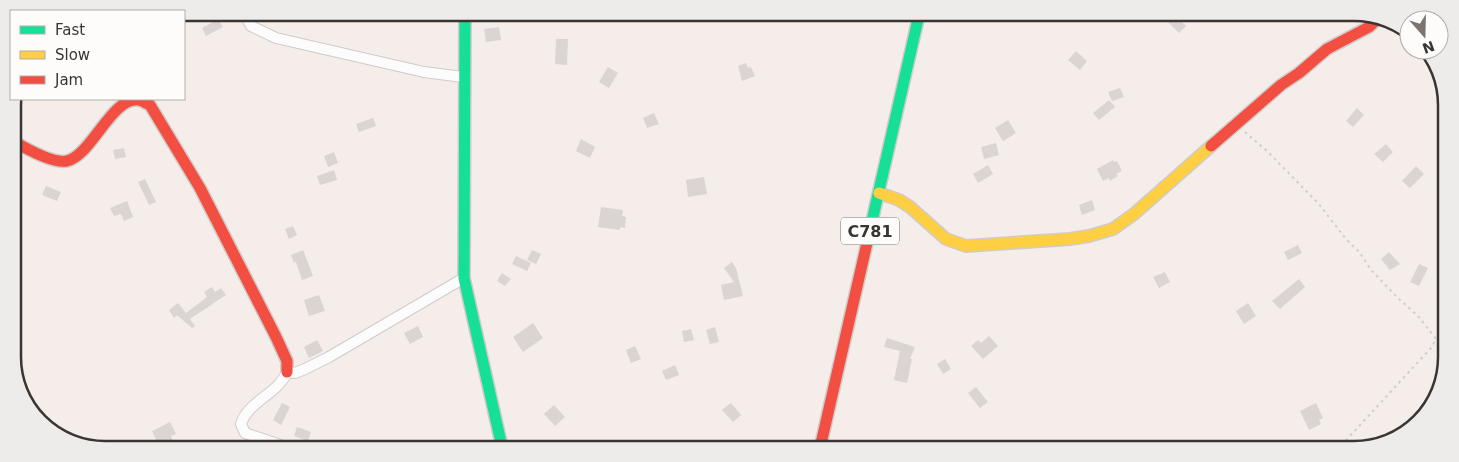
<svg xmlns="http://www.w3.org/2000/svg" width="1459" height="462" viewBox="0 0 1459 462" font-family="'DejaVu Sans',sans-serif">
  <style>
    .building { fill: #dad5d2 }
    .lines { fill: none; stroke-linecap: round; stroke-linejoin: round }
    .street-casing { stroke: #d1cbc8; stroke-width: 12 }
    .fast-casing { stroke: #d1cbc8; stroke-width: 14 }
    .slow-casing { stroke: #d1cbc8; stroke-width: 14 }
    .jam-casing { stroke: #d1cbc8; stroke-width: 14 }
    .path { stroke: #cfcdcc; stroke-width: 2; stroke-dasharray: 2.5 4; stroke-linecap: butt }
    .street { stroke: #fdfcfc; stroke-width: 10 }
    .fast { stroke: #16e098; stroke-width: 11 }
    .slow { stroke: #ffcf43; stroke-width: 11 }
    .jam { stroke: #f24e42; stroke-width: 11 }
    .labels { text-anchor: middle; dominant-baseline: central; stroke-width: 4; stroke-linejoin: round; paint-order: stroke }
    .shield { fill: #fefcfa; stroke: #75716e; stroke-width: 1 }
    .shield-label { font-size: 16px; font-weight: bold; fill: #3a3532 }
    .rim { fill: none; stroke: #3a3532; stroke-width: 2.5 }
  </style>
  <rect width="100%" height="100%" fill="#f4edea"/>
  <path class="building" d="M1161 15H1174L1186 26 1179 33Z
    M218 19 223 27 206 36 202 28Z
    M499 27 501 40 486 42 484 29Z
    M556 39H568L567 65 555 64Z
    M1076 51 1087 61 1080 70 1068 60Z
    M746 63 748 68 751 67 755 76 742 81 738 66Z
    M608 67 618 73 609 88 599 82Z
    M1120 88 1124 97 1112 101 1108 92Z
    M1109 100 1115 107 1099 120 1093 113Z
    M1357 108 1364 115 1353 127 1346 121Z
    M654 113 659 124 647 128 643 118Z
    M373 118 376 126 359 132 356 124Z
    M1008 120 1016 133 1003 141 995 128Z
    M581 139 595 147 590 158 576 151Z
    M996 143 999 155 984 159 981 147Z
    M1386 144 1393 152 1383 162 1374 154Z
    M124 148 126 157 115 159 113 150Z
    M334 152 338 163 328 167 324 156Z
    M1113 160 1114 162 1117 161 1122 171 1116 174 1118 176 1110 181 1109 178 1103 181 1097 169Z
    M988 165 993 174 978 183 973 174Z
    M1416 166 1424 174 1410 188 1402 181Z
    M334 170 337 180 320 185 317 176Z
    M704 177 707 194 688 197 686 180Z
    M145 179 156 202 149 205 138 182Z
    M46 186 61 192 57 201 42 195Z
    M1092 200 1095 210 1082 215 1079 205Z
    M127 201 133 217 124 221 121 214 114 216 110 208Z
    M601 207 623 210 622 216 626 217 625 228 620 227V230L598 227Z
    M293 226 297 235 289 239 285 229Z
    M1298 245 1302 253 1288 260 1284 252Z
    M303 250 313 276 302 280 296 262 294 263 291 255Z
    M532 250 541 254 536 264 527 260Z
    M1389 252 1400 264 1390 270 1381 259Z
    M516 256 531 263 527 271 512 264Z
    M732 262 736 268 743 296 724 300 721 285 734 282 724 268Z
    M1419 264 1428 268 1419 286 1410 282Z
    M1165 272 1170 282 1159 288 1153 277Z
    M502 273 511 279 505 286 497 281Z
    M1299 279 1305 287 1280 309 1272 301Z
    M212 287 215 292 221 288 226 295 190 319 195 326 192 328 177 315 174 318 169 310 178 303 186 313 207 297 204 292Z
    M319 295 325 311 309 316 304 300Z
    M1248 303 1256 316 1244 324 1236 311Z
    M533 323 543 338 523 352 513 337Z
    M418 326 423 337 410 344 404 333Z
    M715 327 719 342 710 344 706 330Z
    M691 329 694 340 684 342 682 331Z
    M989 336 998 346 983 359 971 346 978 340 981 343Z
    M887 338 915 347 910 359H912L907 383 894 380 900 351 884 347Z
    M317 340 323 351 309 358 304 347Z
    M635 346 641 359 631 363 626 350Z
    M945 359 951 369 943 374 937 364Z
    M675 365 679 375 666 380 662 371Z
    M976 387 988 402 980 408 968 393Z
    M282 403 290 407 281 425 273 420Z
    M731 403 741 415 733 422 722 410Z
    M1316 403 1323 418 1319 420 1321 424 1309 430 1300 411Z
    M554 405 565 417 555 426 544 414Z
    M170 422 176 434 171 436 173 441 165 445 164 441 158 444 152 431Z
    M297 427 311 432 308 441 294 436Z"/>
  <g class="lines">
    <g class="street-casing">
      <path id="street" d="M244 13 251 26 276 38 424 72 463 77
        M286 447 245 433 241 424C248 401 278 394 287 372L295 373 305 369 329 357 464 278"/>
    </g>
    <g class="fast-casing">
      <path id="fast" d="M465 13 464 278 502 447
        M867 243 919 15"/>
    </g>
    <g class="slow-casing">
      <path id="slow" d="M879 193 899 200 910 207 946 239 966 246 1070 239 1089 236 1113 229 1134 214 1211 146"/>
    </g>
    <g class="jam-casing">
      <path id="jam" d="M13 141C25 148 53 164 67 161 92 155 112 96 139 100 143 101 147 104 150 105L200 188 276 337 287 361V372
        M1211 146 1281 85 1299 73 1327 49 1369 27 1379 17
        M820 448 867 243"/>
    </g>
    <path class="path" d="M1245 132 1267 151 1318 203 1346 239 1360 253 1371 270 1398 298 1418 316 1436 339 1431 348 1338 449"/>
    <use href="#street" class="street"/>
    <use href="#fast" class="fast"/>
    <use href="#slow" class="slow"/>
    <use href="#jam" class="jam"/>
  </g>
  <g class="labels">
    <rect class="shield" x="841" y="217.5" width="58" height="27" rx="4"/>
    <g class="shield-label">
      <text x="870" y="231">C781</text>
    </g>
  </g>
  <path d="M0 0H1459V462H0ZM105 21H1354A84 84 0 0 1 1438 105V357A84 84 0 0 1 1354 441H105A84 84 0 0 1 21 357V105A84 84 0 0 1 105 21Z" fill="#eeecea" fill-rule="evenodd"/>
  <path class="rim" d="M105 21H1354A84 84 0 0 1 1438 105V357A84 84 0 0 1 1354 441H105A84 84 0 0 1 21 357V105A84 84 0 0 1 105 21Z"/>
  <rect x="10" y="10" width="175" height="90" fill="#fefcfa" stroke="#b0acaa"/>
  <rect x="20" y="26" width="25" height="8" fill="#16e098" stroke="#b0acaa"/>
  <text x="55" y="35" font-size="15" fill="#3a3532">Fast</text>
  <rect x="20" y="51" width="25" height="8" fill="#ffcf43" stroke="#b0acaa"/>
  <text x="55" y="60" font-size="15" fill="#3a3532">Slow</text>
  <rect x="20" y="76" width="25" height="8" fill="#f24e42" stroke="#b0acaa"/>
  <text x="55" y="85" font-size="15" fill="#3a3532">Jam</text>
  <g transform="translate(1424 35) rotate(160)"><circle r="24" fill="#fefcfa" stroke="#b0acaa"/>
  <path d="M0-4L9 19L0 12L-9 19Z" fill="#7b7572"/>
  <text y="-8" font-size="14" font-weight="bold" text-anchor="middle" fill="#3a3532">N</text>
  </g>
</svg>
